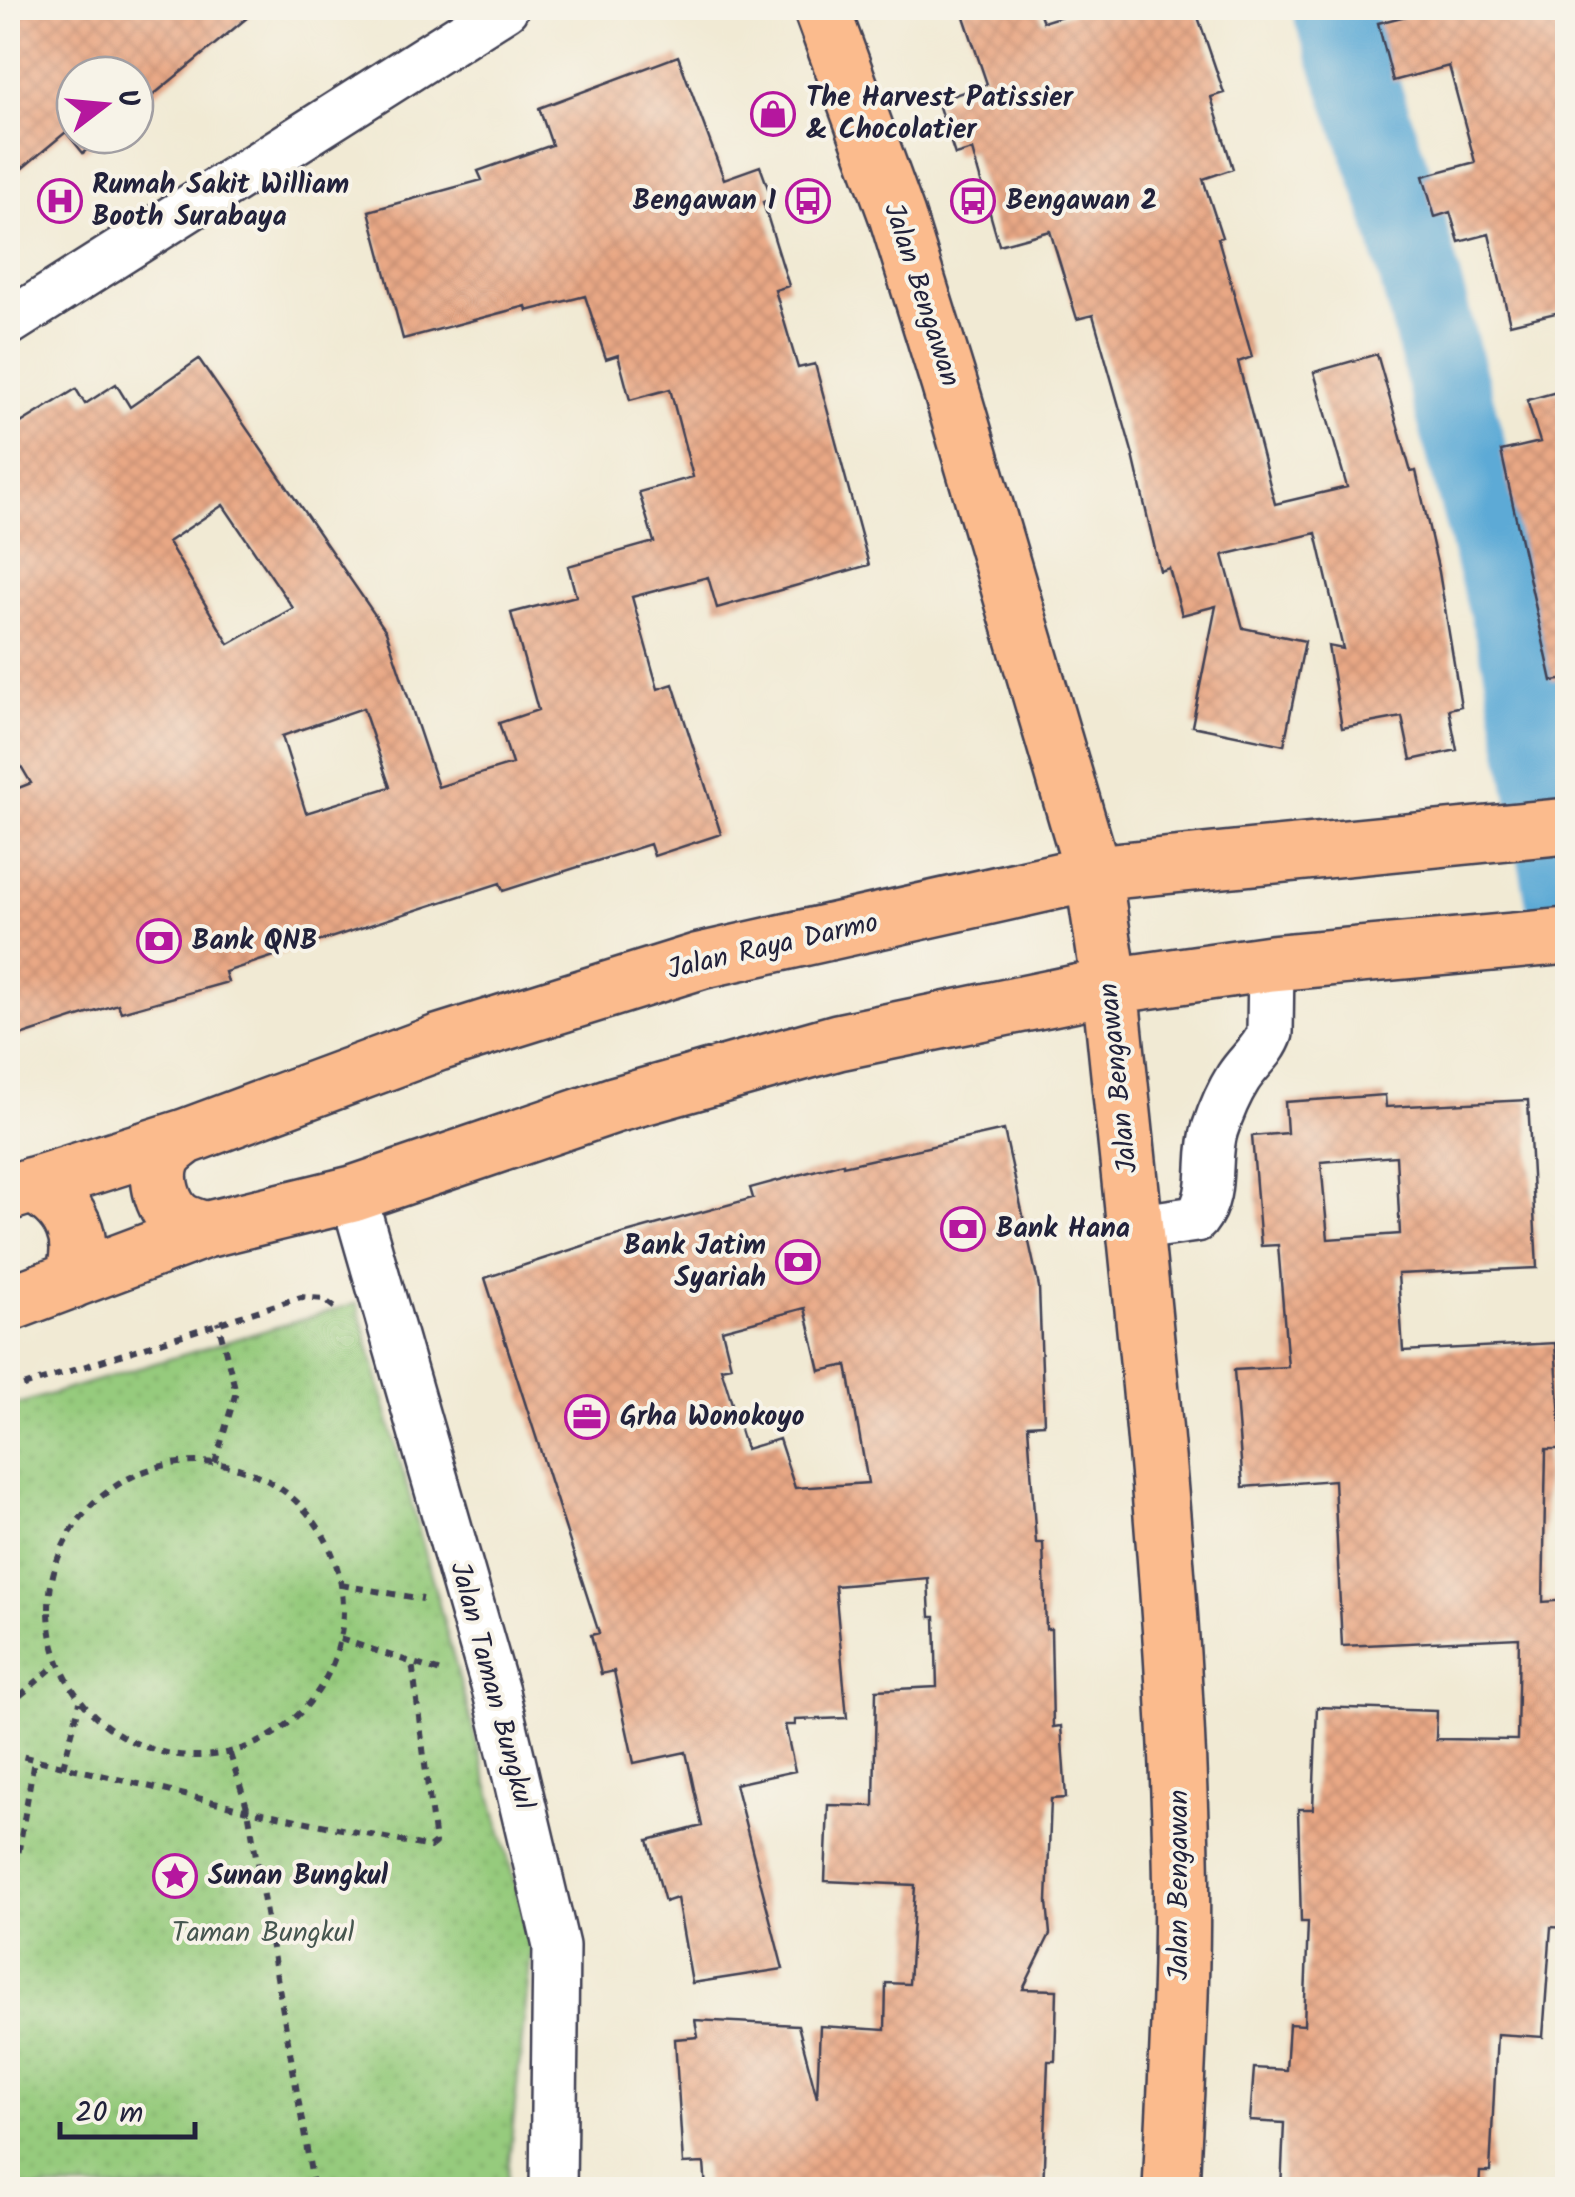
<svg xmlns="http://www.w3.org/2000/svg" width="1575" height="2197" viewBox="0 0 1575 2197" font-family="Kalam,sans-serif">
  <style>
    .park { fill: url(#park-dots); stroke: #5c765c; stroke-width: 2.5 }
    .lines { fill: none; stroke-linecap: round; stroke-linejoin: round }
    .river { stroke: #5daad6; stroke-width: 80 }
    .building { fill: url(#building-cross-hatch); fill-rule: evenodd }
    .minor-casing { stroke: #414052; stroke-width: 50 }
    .major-casing { stroke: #414052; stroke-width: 60 }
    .path { stroke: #414052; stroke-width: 6; stroke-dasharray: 8 8; stroke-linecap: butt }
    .minor { stroke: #fff; stroke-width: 45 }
    .major { stroke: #fbbb8d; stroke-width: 55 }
    .labels { text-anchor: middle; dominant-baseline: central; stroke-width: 8; stroke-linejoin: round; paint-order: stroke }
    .poi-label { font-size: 28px; font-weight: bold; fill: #22223b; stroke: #f7f3e8; text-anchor: start }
    .street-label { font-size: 28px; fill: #22223b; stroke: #f7f3e8 }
    .park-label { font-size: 28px; fill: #45554f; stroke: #f7f3e8 }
  </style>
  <defs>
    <pattern id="park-dots" width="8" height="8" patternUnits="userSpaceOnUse" patternTransform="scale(2.5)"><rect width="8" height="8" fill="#96cb7d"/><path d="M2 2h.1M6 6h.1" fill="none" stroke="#81ae6d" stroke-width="1.8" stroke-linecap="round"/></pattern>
    <pattern id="building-cross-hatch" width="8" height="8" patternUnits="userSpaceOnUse" patternTransform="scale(2.5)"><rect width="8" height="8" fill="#e9a885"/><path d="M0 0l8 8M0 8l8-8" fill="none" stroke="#c89074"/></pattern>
  </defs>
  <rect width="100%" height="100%" fill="#f7f3e8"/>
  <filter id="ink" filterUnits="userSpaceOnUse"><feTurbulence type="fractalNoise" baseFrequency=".01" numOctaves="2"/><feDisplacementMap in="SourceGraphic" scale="20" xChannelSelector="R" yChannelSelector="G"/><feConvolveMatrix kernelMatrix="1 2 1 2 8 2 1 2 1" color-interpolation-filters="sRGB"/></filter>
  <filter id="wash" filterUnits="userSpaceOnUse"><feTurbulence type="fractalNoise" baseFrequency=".0048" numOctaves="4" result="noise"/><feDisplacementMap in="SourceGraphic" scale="40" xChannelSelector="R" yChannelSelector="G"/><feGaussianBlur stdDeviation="2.25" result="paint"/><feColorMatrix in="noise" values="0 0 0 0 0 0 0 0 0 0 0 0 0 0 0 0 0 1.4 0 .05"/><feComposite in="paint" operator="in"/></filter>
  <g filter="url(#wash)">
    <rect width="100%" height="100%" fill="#f1ead4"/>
    <path class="park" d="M357 1303 532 1946 506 2189H8V1407Z"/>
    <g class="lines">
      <path class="river" d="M1332 8 1400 204 1522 658 1568 912"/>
    </g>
    <g id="blocks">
      <path class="building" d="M8 8H259L135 110V75H75V135H105L83 153 66 132 8 180Z
        M961 8H1038L1043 22 1088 8H1195L1224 93 1211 97 1233 169 1203 179 1222 237 1218 238 1252 357 1238 362 1275 504 1347 487 1314 372 1377 354 1411 472 1416 471 1439 572 1461 706 1449 709 1457 750 1411 760 1402 717 1342 728 1328 646 1343 649 1316 533 1223 555 1243 628 1305 641 1284 745 1192 726 1216 606 1182 615 1169 568 1160 571 1133 455 1093 315 1077 319 1050 231 999 245 972 150 955 155 937 101 987 84Z
        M1438 8H1568V310L1510 324 1489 234 1459 242 1450 212 1435 217 1423 176 1475 162 1449 66 1393 81 1378 23Z
        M678 56 724 179 760 166 772 199 763 202 789 286 775 290 798 368 815 364 869 565 717 608 708 577 632 597 658 689 673 684 721 834 654 856 650 844 503 891 500 883 225 972 228 982 121 1012 118 1004 8 1040V792L31 783 8 744V431L76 389 85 404 116 384 130 407 199 359 386 631 438 787 512 764 499 723 538 710 511 613 576 596 568 566 654 542 639 492 693 477 670 389 630 400 618 355 606 359 585 296 527 311 526 306 403 339 369 211 482 180 478 171 552 145 539 108ZM223 505 293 608 229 644 168 542ZM363 708 390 787 306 813 282 736Z
        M1568 389V502L1557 504 1556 498 1568 553V679L1552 681 1501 451 1540 442 1527 400Z
        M1385 1095 1386 1107 1528 1100 1537 1268 1398 1274 1403 1351 1555 1343 1562 1449H1546L1543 1602 1568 1600V1928L1551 1927 1543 2037 1497 2034 1490 2172H1480L1479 2190 1403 2187V2190H1281L1284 2123 1250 2121 1254 2068 1286 2070 1289 2024 1304 2025 1308 1922H1301L1298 1809H1313L1317 1707 1437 1711 1436 1739 1517 1740 1519 1638 1342 1646 1334 1480 1243 1487 1234 1370 1288 1367 1278 1245 1261 1246 1252 1136 1287 1133 1285 1102ZM1396 1156 1400 1234 1328 1239 1321 1162Z
        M1004 1130 1039 1287 1044 1424 1028 1425 1036 1543H1043L1046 1629H1051L1053 1727 1061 1726 1066 1798 1051 1799 1047 1902 1050 1934 1023 1989 1057 1990 1055 2061H1048L1043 2190H706L704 2163 683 2164 675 2039 698 2037 695 2020 798 2025 817 2098 820 2026 885 2030 886 1983 909 1984 915 1885 825 1881 828 1805 874 1806 876 1690 937 1687 935 1617H930L928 1578 835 1586 847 1718 795 1720V1725H785L795 1771 735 1784 783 1969 692 1983 677 1898 665 1902 648 1840 702 1826 686 1752 634 1763 614 1671 601 1674 591 1635 599 1633 485 1278 601 1240 753 1198 750 1188 843 1163V1166ZM805 1308 820 1371 847 1365 868 1483 795 1488 779 1439 746 1449 721 1368 731 1366 722 1330Z"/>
    </g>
  </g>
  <g filter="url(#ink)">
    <use href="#blocks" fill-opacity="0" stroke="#414052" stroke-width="2.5"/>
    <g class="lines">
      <g class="minor-casing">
        <path id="minor" d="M8 323 505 8
          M353 1194 496 1692 556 1946 553 2190
          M1134 1228 1196 1219C1217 1193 1205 1159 1215 1129 1221 1111 1228 1094 1238 1078 1248 1062 1264 1051 1270 1033L1271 963"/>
      </g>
      <g class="major-casing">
        <path id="major" d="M821 8 897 216 949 383 1093 873 1110 986C1139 1275 1174 1565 1181 1856 1184 1967 1176 2079 1171 2190
          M185 1137C176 1144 166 1150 162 1161 155 1180 163 1210 181 1221 188 1225 197 1227 205 1230
          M32 1185C71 1204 89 1240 71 1281
          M8 1193 185 1137 438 1043 700 961 1093 873 1568 826
          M8 1304 205 1230 353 1194 614 1105 838 1042 1110 986 1271 963 1568 936"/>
      </g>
      <path class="path" d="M8 1391 301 1297 323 1299 338 1310
        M49 1609a147 147 0 1 1 294 0a147 147 0 1 1-294 0Z
        M215 1463 236 1392 218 1322
        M341 1585 423 1599
        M340 1639 444 1673
        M8 1706 58 1663
        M8 1753 248 1810 430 1847 435 1843 412 1662
        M230 1754 248 1810 314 2190
        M63 1767 80 1702
        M8 1915 34 1760"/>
      <use href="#minor" class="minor"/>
      <use href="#major" class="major"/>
    </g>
  </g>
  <defs>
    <g id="shop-ring" transform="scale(2.25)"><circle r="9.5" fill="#f7f3e8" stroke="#b5179e" stroke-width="1.5"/><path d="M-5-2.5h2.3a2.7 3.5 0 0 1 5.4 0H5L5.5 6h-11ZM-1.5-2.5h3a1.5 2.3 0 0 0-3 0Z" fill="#b5179e"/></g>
    <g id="hospital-ring" transform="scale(2.25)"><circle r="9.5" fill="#f7f3e8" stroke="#b5179e" stroke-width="1.5"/><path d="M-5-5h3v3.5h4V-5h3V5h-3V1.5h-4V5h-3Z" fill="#b5179e"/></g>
    <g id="bus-ring" transform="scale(2.25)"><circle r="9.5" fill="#f7f3e8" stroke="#b5179e" stroke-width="1.5"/><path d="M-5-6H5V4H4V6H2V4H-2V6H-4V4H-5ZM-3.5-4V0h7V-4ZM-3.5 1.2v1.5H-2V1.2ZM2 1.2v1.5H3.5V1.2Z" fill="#b5179e"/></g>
    <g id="bank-ring" transform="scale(2.25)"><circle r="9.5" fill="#f7f3e8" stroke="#b5179e" stroke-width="1.5"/><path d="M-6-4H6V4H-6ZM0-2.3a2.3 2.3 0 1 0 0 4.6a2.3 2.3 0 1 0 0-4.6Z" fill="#b5179e"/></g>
    <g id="office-ring" transform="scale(2.25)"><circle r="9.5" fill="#f7f3e8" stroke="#b5179e" stroke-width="1.5"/><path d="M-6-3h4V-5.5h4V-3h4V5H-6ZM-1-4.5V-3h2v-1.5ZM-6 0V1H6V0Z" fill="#b5179e"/></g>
    <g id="sight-ring" transform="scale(2.25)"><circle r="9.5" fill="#f7f3e8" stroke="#b5179e" stroke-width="1.5"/><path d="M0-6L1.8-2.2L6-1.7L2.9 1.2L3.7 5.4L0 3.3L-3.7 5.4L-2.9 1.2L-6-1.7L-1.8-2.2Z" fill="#b5179e"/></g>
  </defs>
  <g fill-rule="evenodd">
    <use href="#shop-ring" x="773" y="114"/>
    <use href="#hospital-ring" x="60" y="201"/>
    <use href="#bus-ring" x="808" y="201"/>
    <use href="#bus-ring" x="973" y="201"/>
    <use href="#bank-ring" x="159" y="941"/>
    <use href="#bank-ring" x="963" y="1229"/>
    <use href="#bank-ring" x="798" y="1262"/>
    <use href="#office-ring" x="587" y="1417"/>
    <use href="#sight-ring" x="175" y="1876"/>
  </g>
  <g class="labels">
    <g class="poi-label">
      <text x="806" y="98">The Harvest Patissier<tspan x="806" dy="32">&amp; Chocolatier</tspan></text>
      <text x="92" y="185">Rumah Sakit William<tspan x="92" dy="32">Booth Surabaya</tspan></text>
      <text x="776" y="201" text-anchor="end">Bengawan 1</text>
      <text x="1006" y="201">Bengawan 2</text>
      <text x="192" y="941">Bank QNB</text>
      <text x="996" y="1229">Bank Hana</text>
      <text x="766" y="1246" text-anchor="end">Bank Jatim<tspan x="766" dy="32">Syariah</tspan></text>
      <text x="620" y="1417">Grha Wonokoyo</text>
      <text x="208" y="1876">Sunan Bungkul</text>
    </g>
    <g class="street-label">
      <text transform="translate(921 295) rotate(72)">Jalan Bengawan</text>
      <text transform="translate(773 947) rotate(-13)">Jalan Raya Darmo</text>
      <text transform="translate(1119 1078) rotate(-96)">Jalan Bengawan</text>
      <text transform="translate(491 1686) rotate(75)">Jalan Taman Bungkul</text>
      <text transform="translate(1179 1885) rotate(-90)">Jalan Bengawan</text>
    </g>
    <g class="park-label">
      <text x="263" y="1933">Taman Bungkul</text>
    </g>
  </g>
  <rect width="1575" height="2197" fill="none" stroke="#f7f3e8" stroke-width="40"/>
  <g transform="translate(105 105) rotate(74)"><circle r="48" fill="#f7f3e8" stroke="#a29fa3" stroke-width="2.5"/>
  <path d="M0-8L18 38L0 25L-18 38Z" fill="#b5179e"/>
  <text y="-15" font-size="28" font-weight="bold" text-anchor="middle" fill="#22223b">U</text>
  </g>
  <path d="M60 2122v15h135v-15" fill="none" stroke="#22223b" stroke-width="5"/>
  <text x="75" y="2122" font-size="30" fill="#22223b" stroke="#f7f3e8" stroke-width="8" paint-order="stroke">20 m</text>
</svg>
